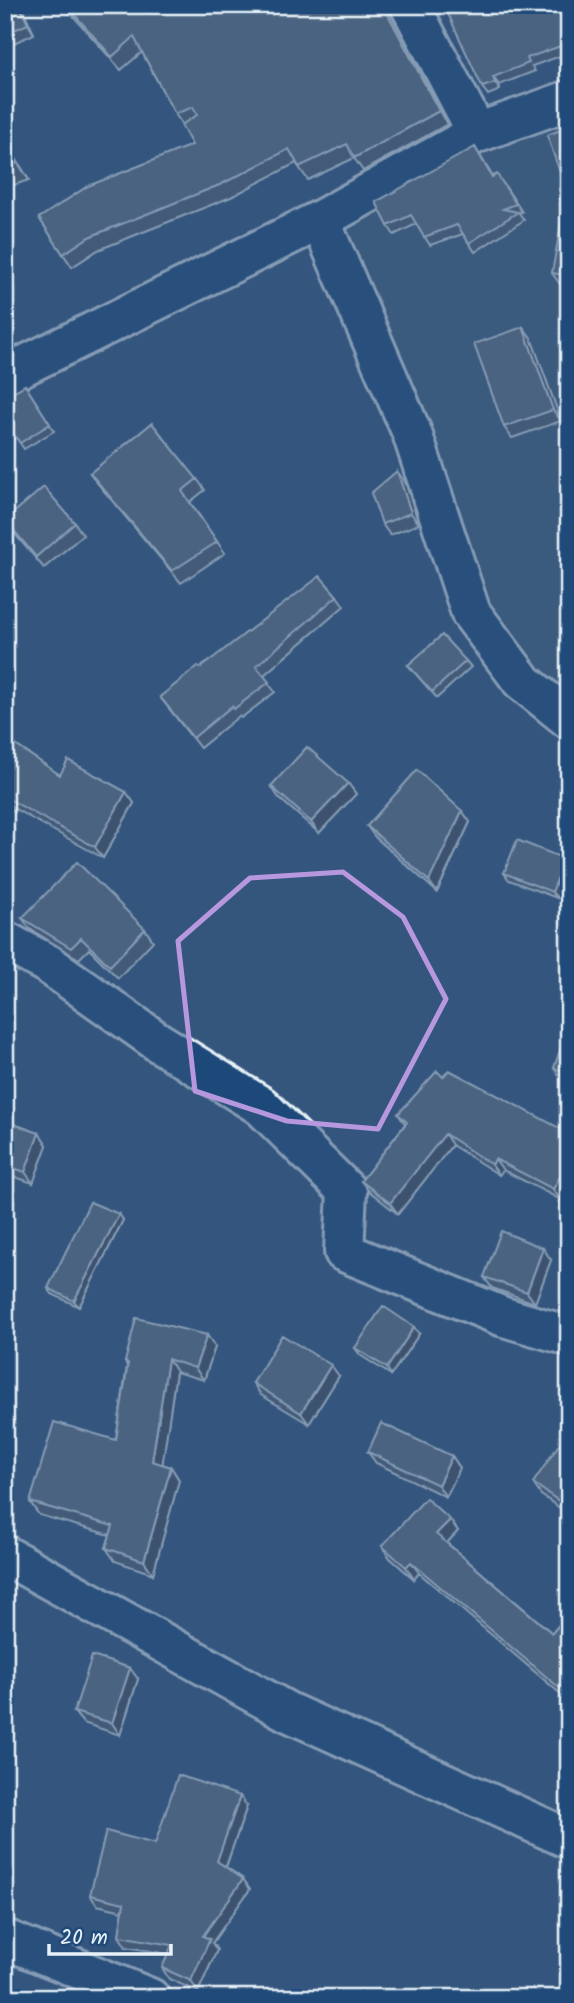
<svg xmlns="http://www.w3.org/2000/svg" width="574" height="2003" viewBox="0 0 574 2003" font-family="Kalam,sans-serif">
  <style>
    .built { fill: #435f7f }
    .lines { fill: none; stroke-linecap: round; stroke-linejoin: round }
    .minor-casing { stroke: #e8f1f8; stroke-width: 44 }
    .minor { stroke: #1f4a7a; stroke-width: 38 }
    .wall { fill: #576372; stroke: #e8f1f8; stroke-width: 2 }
    .shaded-wall { fill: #47505c; stroke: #e8f1f8; stroke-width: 2 }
    .building { fill: #657384; stroke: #e8f1f8; stroke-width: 2 }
    .marked { fill: none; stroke: #b798de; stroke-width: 5; stroke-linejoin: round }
  </style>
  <rect width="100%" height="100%" fill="#34567d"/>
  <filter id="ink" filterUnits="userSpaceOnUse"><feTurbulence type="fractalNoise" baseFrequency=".0143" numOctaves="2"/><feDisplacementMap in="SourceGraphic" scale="14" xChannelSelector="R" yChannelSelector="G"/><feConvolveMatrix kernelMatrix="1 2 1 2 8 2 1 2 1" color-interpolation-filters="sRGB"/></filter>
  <g filter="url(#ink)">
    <path class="built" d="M569 110V719L522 681 320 220Z"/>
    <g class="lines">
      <g class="minor-casing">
        <path id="minor" d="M410 5 477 133
          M320 220 412 433 471 613 522 681 569 719
          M5 375 320 220 477 133 569 100
          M5 941 48 964 158 1042 261 1106 347 1191 344 1252 504 1317 569 1336
          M5 1555 288 1712 569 1839
          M5 1939 150 1998"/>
      </g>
      <use href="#minor" class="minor"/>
    </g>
    <path class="wall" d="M5 5H21L34 34 5 47Z
      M66 5 391 15 448 124 363 171 354 158 308 180 296 163 231 197 98 250 72 267 39 218 192 145 182 124 175 114 142 52 121 70 74 17Z
      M569 5V53L532 66 535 71 499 85 500 90 488 95 482 87Z
      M569 127V188L563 181Z
      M5 141 29 180 5 188Z
      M475 147 493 177 503 183 522 212 519 213 524 220 475 252 463 234 430 245 416 224 394 235 388 226Z
      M569 219V286L560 284 552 273Z
      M523 327 531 338 561 421 512 438 504 427Z
      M25 385 54 431 24 449 16 437 5 441V397Z
      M90 473 197 479 205 490 190 502 225 553 181 583 98 484Z
      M405 482 419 524 390 535 382 524Z
      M5 521 75 523 83 535 44 568 13 532Z
      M337 596 344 606 263 676 275 692 241 718 239 716 200 748 160 697 200 668Z
      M466 661 471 667 437 698 408 665Z
      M5 738 60 775 126 792 134 803 103 858 13 808 10 812 5 810Z
      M348 783 356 794 319 833 279 798 271 786Z
      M462 811 470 822 437 892 375 837 367 826Z
      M569 864V868L557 898 509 880 504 873Z
      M22 918 145 929 153 941 118 978 89 949 79 959 30 929Z
      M569 1025V1078L558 1074 554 1068Z
      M443 1077 569 1133V1185L561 1200 503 1170 499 1175 452 1145 398 1214 369 1191 361 1181 405 1124 398 1114Z
      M5 1121 39 1133 47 1145 33 1183 9 1175 5 1185Z
      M119 1214 123 1220 79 1307 52 1294 48 1288Z
      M551 1260 535 1303 492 1288 484 1277Z
      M419 1334 391 1375 360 1355 355 1348Z
      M215 1347 204 1380 176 1372 162 1464 171 1467 179 1480 153 1574 115 1561 106 1548 110 1535 39 1515 30 1502 116 1440 127 1366 125 1362Z
      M339 1376 309 1424 261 1395 253 1383Z
      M569 1440V1514L541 1495 533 1483Z
      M368 1452 452 1456 460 1468 446 1497 376 1463Z
      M450 1520 458 1531 447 1543 552 1633 569 1614V1701L419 1573 414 1579 390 1558 382 1546Z
      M138 1679 120 1735 83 1723 74 1712Z
      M247 1806 226 1867 243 1879 250 1889 212 1943 217 1950 198 1992 169 1979 162 1968 169 1954 126 1947 119 1936 123 1911 97 1905 90 1895 155 1844Z"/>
    <path class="shaded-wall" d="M19 5H21L34 34 28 24Z
      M383 5H388L391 15 448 124 439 111Z
      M493 77 499 85 500 90 495 83Z
      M5 141 29 180 18 163 5 143Z
      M523 327 531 338 561 421 553 410Z
      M397 471 405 482 419 524 411 513Z
      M348 783 356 794 319 833 311 822Z
      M126 792 134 803 103 858 95 847Z
      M5 798 13 808 10 812 5 806Z
      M462 811 470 822 437 892 429 881Z
      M565 859 569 864V868L557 898 552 892Z
      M39 1133 47 1145 33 1183 25 1172Z
      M445 1134 452 1145 398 1214 390 1203Z
      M495 1159 503 1170 499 1175 492 1165Z
      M569 1161V1185L561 1200 553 1189Z
      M5 1169 9 1175 5 1185Z
      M119 1214 123 1220 79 1307 74 1301Z
      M543 1248 551 1260 535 1303 527 1292Z
      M414 1327 419 1334 391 1375 387 1368Z
      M207 1335 215 1347 204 1380 195 1368Z
      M168 1359 176 1372 161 1474 152 1461Z
      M331 1365 339 1376 309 1424 301 1413Z
      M452 1456 460 1468 446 1497 438 1485Z
      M171 1467 179 1480 153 1574 144 1561Z
      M450 1520 458 1531 444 1546 436 1534Z
      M411 1562 419 1573 414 1579 406 1567Z
      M130 1668 138 1679 120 1735 112 1723Z
      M240 1796 247 1806 224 1872 217 1861Z
      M6 1810 14 1822 5 1852V1814Z
      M243 1879 250 1889 212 1943 217 1950 198 1992 191 1981 203 1936Z"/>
    <path class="building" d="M5 5H19L28 24 5 34Z
      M66 5H383L439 111 354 158 347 144 299 167 289 149 222 184 89 237 63 254 39 218 88 186 192 145 181 125 197 115 193 107 175 114 134 37 112 57Z
      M444 5H569V43L527 58 529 63 493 77 495 83 482 87Z
      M569 127V178L563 181 547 135Z
      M5 143 18 163 5 168Z
      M475 147 492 177 497 174 516 204 503 209 518 212 469 243 457 225 424 237 411 215 388 226 376 202Z
      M562 218 569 219V276L552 273Z
      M523 327 553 410 504 427 474 344Z
      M25 385 50 424 20 443 11 430 5 433V397Z
      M152 423 197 479 182 491 217 542 172 571 90 473Z
      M397 471 411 513 382 524 371 493Z
      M44 487 75 523 36 557 5 520Z
      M320 576 337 596 256 666 269 682 234 709 232 706 193 738 160 697 198 666 200 668Z
      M442 635 466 661 432 692 408 665Z
      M5 738 60 775 68 760 126 792 95 847 5 797Z
      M307 747 348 783 311 822 271 786Z
      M417 770 462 811 429 881 367 826Z
      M517 840 565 859 552 892 504 873Z
      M77 862 145 929 110 966 81 938 71 948 22 918Z
      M569 1025V1073L554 1068Z
      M449 1070 569 1133V1161L553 1189 495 1159 492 1165 445 1134 390 1203 361 1181 407 1122 398 1114 437 1071 443 1077Z
      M5 1121 39 1133 25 1172 5 1165Z
      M90 1202 119 1214 74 1301 48 1288Z
      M501 1231 543 1248 527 1292 484 1277Z
      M383 1306 414 1327 387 1368 355 1348Z
      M136 1318 207 1335 195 1368 168 1359 152 1461 171 1467 144 1561 106 1548 113 1526 30 1502 54 1422 116 1440 128 1363 125 1362Z
      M282 1335 331 1365 301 1413 253 1383Z
      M381 1423 452 1456 438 1485 368 1452Z
      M564 1437 569 1440V1508L533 1483Z
      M426 1498 450 1520 436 1534 552 1633 569 1614V1696L411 1562 406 1567 382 1546Z
      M92 1656 130 1668 112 1723 74 1712Z
      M178 1775 240 1796 217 1861 243 1879 203 1936 210 1939 191 1981 162 1968 172 1945 119 1936 124 1903 90 1895 106 1831 155 1844Z"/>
  </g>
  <path d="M0 0H574V2003H0ZM343 872 403 917 446 999 378 1129 287 1121 195 1091 178 941 250 878Z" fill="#34567d" fill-opacity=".55" fill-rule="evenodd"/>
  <path class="marked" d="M343 872 403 917 446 999 378 1129 287 1121 195 1091 178 941 250 878Z"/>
  <rect width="574" height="2003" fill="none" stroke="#1f4a7a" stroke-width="28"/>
  <rect x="14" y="14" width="546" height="1975" fill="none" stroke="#e8f1f8" stroke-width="2.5" filter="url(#ink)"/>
  <path d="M49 1944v10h122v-10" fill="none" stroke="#e8f1f8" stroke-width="3.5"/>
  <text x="60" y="1944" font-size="21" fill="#e8f1f8" stroke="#1f4a7a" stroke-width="5" paint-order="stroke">20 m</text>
</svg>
